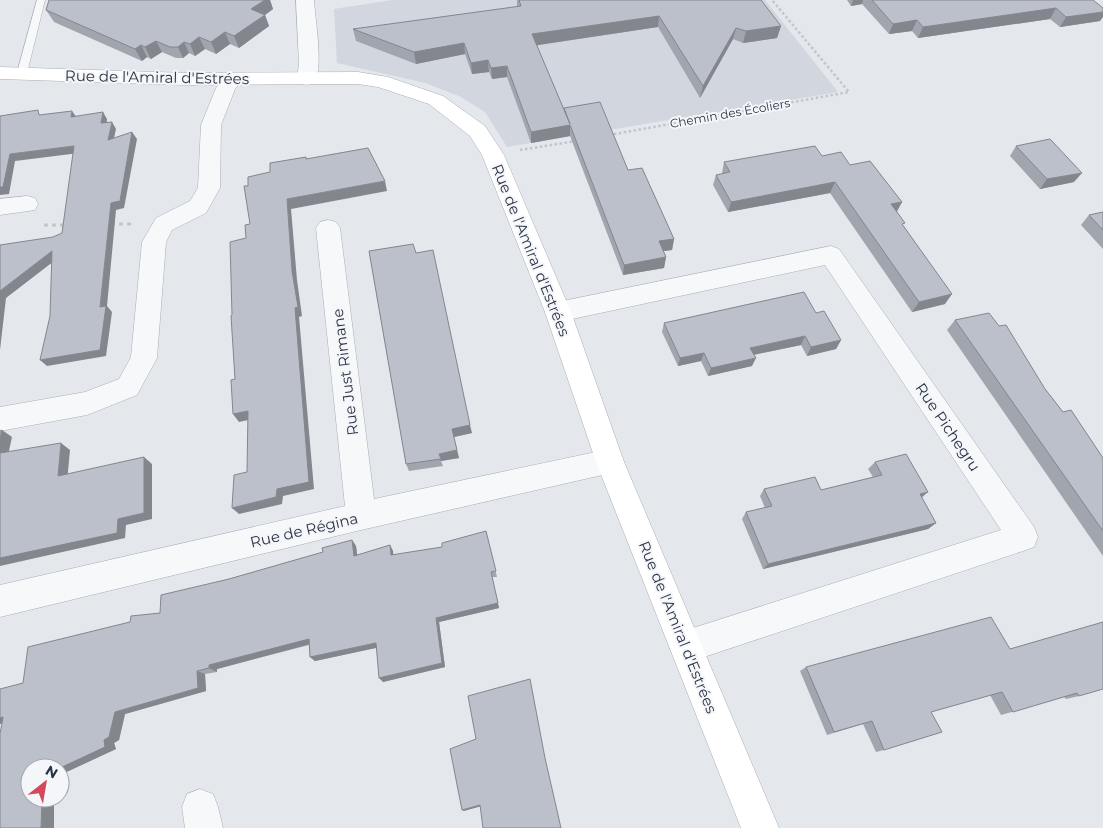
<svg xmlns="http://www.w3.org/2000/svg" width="1103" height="828" viewBox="0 0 1103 828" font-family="Montserrat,sans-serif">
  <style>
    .built { fill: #d2d6de }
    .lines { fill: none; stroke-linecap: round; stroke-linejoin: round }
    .lane-casing { stroke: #a9aeb7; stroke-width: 1 }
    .street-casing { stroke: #a9aeb7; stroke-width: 1 }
    .secondary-casing { stroke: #a9aeb7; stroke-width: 1 }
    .path-far1 { stroke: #c2c5cb; stroke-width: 2.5; stroke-dasharray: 2.5 2.5; stroke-linecap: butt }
    .path { stroke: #c2c5cb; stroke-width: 3; stroke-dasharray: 4 4; stroke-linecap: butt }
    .lane { fill: #f7f8fa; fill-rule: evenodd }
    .street { fill: #f7f8fa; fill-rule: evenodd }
    .secondary { fill: #fff; fill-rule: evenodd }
    .wall { fill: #a1a5ae }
    .shaded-wall { fill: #83868d }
    .building { fill: #bbc0ca; stroke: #83868d }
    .labels { text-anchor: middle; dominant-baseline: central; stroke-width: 4; stroke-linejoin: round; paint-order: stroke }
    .far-street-label { font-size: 12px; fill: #2b3445; stroke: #f4f6f9 }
    .street-label { font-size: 15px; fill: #2b3445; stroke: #f4f6f9 }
  </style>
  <rect width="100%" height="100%" fill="#e4e7ec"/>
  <path class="built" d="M392 0H765L838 92 507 147 485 112 459 96 425 83 337 63 334 9Z"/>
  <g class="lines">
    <g class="lane-casing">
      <path id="lane" d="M37 0H45L27 73 22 76 17 73Z"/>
    </g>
    <g class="street-casing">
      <path id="street" d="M296 0H314C315 19 324 68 314 83L307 85 300 83 297 79 299 64Z
        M233 73 240 75 243 79 235 89 221 125 220 188 206 213 172 230 166 242 157 358 137 395 87 415 0 431V407L85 392 119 379 131 357 142 242 156 218 190 201 198 188 201 125 216 88 226 75Z
        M27 196 35 198 38 204 35 210 0 215V199Z
        M328 220 336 222 340 228 374 499 610 449 620 453 624 462 620 471 361 530 0 617V585L345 506 316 228 320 222Z
        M831 246 839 249 1034 527 1038 537 1034 547 1023 551 686 663 674 658 669 646 674 634 1001 530 825 265 558 322 549 319 545 312 549 305 558 302Z
        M200 789 213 794 218 807 223 828H185L182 807 187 794Z"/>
    </g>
    <g class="secondary-casing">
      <path id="secondary" d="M0 67 187 73 358 72 388 77 443 96 485 126 504 155 571 312 624 462 779 828H741L596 462 545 312 482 155 470 136 429 104 378 87 358 84 187 85 0 79Z"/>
    </g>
    <path class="path-far1" d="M609 135 849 92 772 0
      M520 150 576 141"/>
    <path class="path" d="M111 224H133
      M44 225H65"/>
    <use href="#lane" class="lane"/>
    <use href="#street" class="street"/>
    <use href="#secondary" class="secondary"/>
  </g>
  <path class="wall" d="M49 0H270L273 9 265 15 269 26 239 48 230 44 216 54 205 49 195 56 189 53 183 58H176L162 52 151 59 147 57 142 61 54 22 46 10Z
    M517 0H761L781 26 777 38 743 43 733 39 700 98 658 27 536 45 564 110 628 170 674 239 672 250 663 251 666 257 664 268 623 275 570 136 531 143 507 77 492 79 489 72 472 74 465 54 416 64 356 41 353 29 517 7Z
    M847 0H1093L1100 21 1060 27 1050 19 918 38 912 31 889 34 862 4 851 6Z
    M1016 146 1074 182 1040 189 1010 156Z
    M822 156 850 165 902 202 897 212 903 227 945 304 912 312 830 193 728 212 713 185 716 175 722 174V173L724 162Z
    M1103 212V249L1081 225 1089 215Z
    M369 251 472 433 454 437 459 458 441 461 443 466 409 471 406 464Z
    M955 320 1045 389 1063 412 1103 458V556L947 330Z
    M664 323 841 340 836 349 807 356 801 345 754 355 752 366 708 376 701 361 678 366 662 332Z
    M875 462 922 498 936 523 928 529 763 569 742 519 746 512 765 508 760 496 764 489 821 490 873 477 868 469Z
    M486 531 497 577H492L499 608 439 622 445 667 383 682 376 648 315 661 310 657 309 645 217 669V672L205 674 206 691 125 714 119 740 114 743 116 749 60 775V768L23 683 130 622 160 613 229 579 323 552 352 540 356 546 357 555 390 545 393 551V555L442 547Z
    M1103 622 1079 696 1066 699 1064 697 1001 715 990 695 931 712 884 750 876 752 863 724 827 735 800 671 806 667 1010 649Z"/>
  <path class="shaded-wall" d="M265 0H270L273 9 265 15 269 26 239 48 234 36 251 9Z
    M853 0H863L862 4 851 6Z
    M1056 8 1050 19 918 38 923 27Z
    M1103 12V17L1100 21 1060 27 1066 17Z
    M659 16 658 27 532 46V34Z
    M917 20 912 31 889 34 893 24Z
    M781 26 777 38 743 43 746 31Z
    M736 28 733 39 700 98 703 86Z
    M225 32 230 44 216 54 211 42Z
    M199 37 205 49 195 56 190 44Z
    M156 41 162 52 151 59 145 47Z
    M184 42 189 53 183 58 178 47Z
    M464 43 465 54 416 64 414 52Z
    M141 45 147 57 142 61 135 49Z
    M488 60 489 72 472 74 471 63Z
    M507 66V77L492 79 491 68Z
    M72 111 77 118 71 117Z
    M103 112 107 119 106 130 101 123Z
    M112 122 116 129 112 147 108 140Z
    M570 125V136L531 143V132Z
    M132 132 137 139 124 208 116 210 107 306 112 312 106 356 47 366 40 360 100 307 111 203Z
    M74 146 79 153 15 161 9 194 0 195V187L10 154Z
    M1082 173 1074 182 1040 189 1047 179Z
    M385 181 387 191 291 209 297 280 302 316 299 317 314 489 283 496 282 504 239 514 232 508 276 497 292 271 287 199Z
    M835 182 830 193 728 212 731 202Z
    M902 202 896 212 891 204Z
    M674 239 672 250 657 252 659 241Z
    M52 251 58 258 6 298 0 350V291Z
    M666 257 664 268 623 275 624 265Z
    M952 294 945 304 912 312 919 302Z
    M805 336 801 345 747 356 750 348Z
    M841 340 836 349 807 356 811 347Z
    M704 353 701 361 678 366 680 358Z
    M756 358 752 366 708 376 711 368Z
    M248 411 253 419 239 422 233 414Z
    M470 425 472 433 454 437 452 429Z
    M2 430 12 437 7 460 0 455V440Z
    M61 443 70 450 67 482 58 476Z
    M457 450 459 458 441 461 439 454Z
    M144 457 152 464V519L126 525 125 538 0 566V558L118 519Z
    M928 492 920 499V494Z
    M936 523 928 529 763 569 768 564Z
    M352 540 356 546 358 561 354 556Z
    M390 545 393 551 394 561 391 555Z
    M491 572 499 608 439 622 445 667 383 682 379 678 436 618Z
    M309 639 314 643 217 669V672L209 668V665Z
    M376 643 380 647 315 661 310 657Z
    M197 671 205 674 206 691 125 714 119 740 114 743 116 749 60 775V768L104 740 115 712Z
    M3 717 16 720 0 724V718Z
    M42 798H54V828H41Z
    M480 805 482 806 464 811 462 810Z"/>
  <path class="building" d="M49 0H265L251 9 265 15 234 36 225 32 211 42 199 37 190 44 184 42 178 47H170L156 41 145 47 141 45 135 49 46 10Z
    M519 0H761L781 26 746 31 736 28 703 86 659 16 532 34 570 124 564 108 600 102 628 170 642 168 674 239 659 241 666 257 624 265 570 125 531 132 507 66 491 68 488 60 471 63 464 43 414 52 353 29 521 6Z
    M872 0H1093L1103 8V12L1066 17 1056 8 923 27 917 20 893 24Z
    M38 110 39 115 72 111 71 117 103 112 101 123 112 122 108 140 132 132 120 201 111 203 100 307 106 306 100 350 40 360 50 316 52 251 0 291V245L53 237 62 233 74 146 10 154 3 187H0V116Z
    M1050 139 1082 173 1047 179 1016 146Z
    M815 146 822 156 841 152 850 165 870 161 902 202 891 204 905 223 902 224 952 294 919 302 835 182 731 202 716 175 730 172 724 162Z
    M368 148 385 181 287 199 292 271 298 307 295 308 309 482 277 489 276 497 232 508 234 475 247 472 248 411 233 414 231 380 235 379 231 316 232 315 230 242 246 238 245 225 250 224 244 186H248V177L270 172V163L306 157V159Z
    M1103 212V230L1089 215Z
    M413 244 416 253 433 250 470 425 452 429 457 450 439 454 441 459 406 464 369 251Z
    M804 292 816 313 824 311 841 340 811 347 805 336 750 348 756 358 711 368 704 353 680 358 664 323Z
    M989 313 999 326 1006 325 1045 389 1063 412 1071 410 1103 458V531L955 320Z
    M2 430 0 440V431Z
    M61 443 58 476 144 457V513L118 519 117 533 0 558V453Z
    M906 454 928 492 920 494 936 523 768 564 746 512 772 506 764 489 815 477 821 490 882 475 875 462Z
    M486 531 496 571 491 572 498 603 436 618 442 663 379 678 376 643 310 657 309 639 209 665V668L197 671 198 688 115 712 109 737 104 740 105 747 60 768H30V798H42L41 828H0V734L3 717 0 718V689L23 683 28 647 130 622 131 616 160 613 161 595 229 579 323 552 322 548 352 540 354 556 390 545 391 555 442 547V543Z
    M991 617 1010 649 1103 622V689L1079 696 1077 693 1013 712 1002 692 931 712 942 732 884 750 872 721 834 732 806 667Z
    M530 679 545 758 561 828H483L480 805 462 810 450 749 476 739 468 696Z"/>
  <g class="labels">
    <g class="far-street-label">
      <text transform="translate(730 113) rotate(-10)">Chemin des Écoliers</text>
    </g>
    <g class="street-label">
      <text transform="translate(157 77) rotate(1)">Rue de l'Amiral d'Estrées</text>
      <text transform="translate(531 250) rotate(68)">Rue de l'Amiral d'Estrées</text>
      <text transform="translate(345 372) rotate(-97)">Rue Just Rimane</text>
      <text transform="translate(948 427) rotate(56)">Rue Pichegru</text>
      <text transform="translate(304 530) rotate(-13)">Rue de Régina</text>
      <text transform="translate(678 627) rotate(68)">Rue de l'Amiral d'Estrées</text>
    </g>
  </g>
  <g transform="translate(45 783) rotate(31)"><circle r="24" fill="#f4f6f9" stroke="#a4a8b1"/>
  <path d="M0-4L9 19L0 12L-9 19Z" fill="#d1495b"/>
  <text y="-8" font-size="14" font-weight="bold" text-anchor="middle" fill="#2b3445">N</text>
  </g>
</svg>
